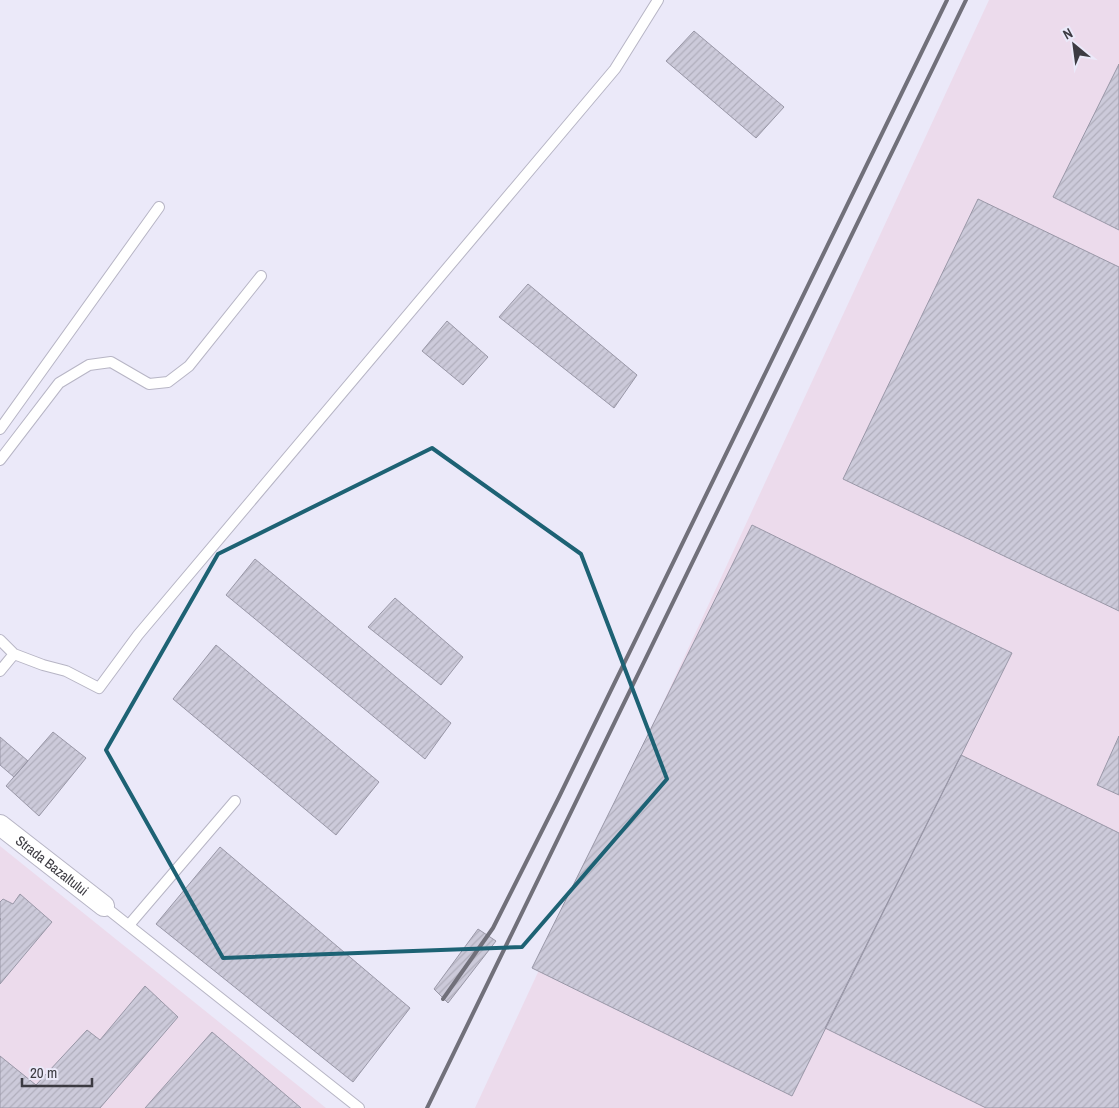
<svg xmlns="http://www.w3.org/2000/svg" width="1119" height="1108" viewBox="0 0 1119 1108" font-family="'Archivo Narrow',sans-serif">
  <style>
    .industrial { fill: #ecdbec }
    .building { fill: url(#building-hatch); stroke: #9997a7 }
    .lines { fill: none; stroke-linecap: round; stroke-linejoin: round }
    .service-casing { stroke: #b7b5c5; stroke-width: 12 }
    .minor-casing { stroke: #b7b5c5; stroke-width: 22 }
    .service { stroke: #fff; stroke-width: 10 }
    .minor { stroke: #fff; stroke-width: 20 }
    .rail { stroke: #71707a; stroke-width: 4 }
    .marked { fill: none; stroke: #1d6274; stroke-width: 4; stroke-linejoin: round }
    .labels { text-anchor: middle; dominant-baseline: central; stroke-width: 4; stroke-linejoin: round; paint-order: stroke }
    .street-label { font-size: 14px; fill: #3c3b42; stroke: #ebe9f9 }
  </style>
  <defs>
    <pattern id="building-hatch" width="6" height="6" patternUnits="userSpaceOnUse" patternTransform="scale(1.25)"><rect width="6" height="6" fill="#cccada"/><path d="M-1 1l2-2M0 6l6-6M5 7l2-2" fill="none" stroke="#b0aebc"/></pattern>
  </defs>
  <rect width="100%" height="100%" fill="#ebe9f9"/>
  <path class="industrial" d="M989 0H1119V1108H475Z
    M0 846 326 1108H0Z"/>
  <path class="building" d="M694 31 784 107 756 138 666 61Z
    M1119 64V230L1053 197Z
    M978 199 1119 267V611L843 479Z
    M528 284 637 375 614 408 499 317Z
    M447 321 488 357 463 385 422 351Z
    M752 525 1012 653 792 1096 532 968Z
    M255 559 451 723 425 759 226 595Z
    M395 598 463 657 441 685 368 627Z
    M216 645 379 782 336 835 173 699Z
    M53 732 86 758 39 816 6 786Z
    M1119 736V795L1097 785Z
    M0 737 28 761 14 777 0 765Z
    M961 755 1119 833V1108H986L825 1028Z
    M220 847 410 1008 353 1082 156 924Z
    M20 894 52 922 0 984V920L1 919 0 918V902L3 899 13 904Z
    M478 929 496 941 448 1003 434 989Z
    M145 986 178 1017 100 1108H0V1056L36 1085 87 1030 100 1040Z
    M212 1032 301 1108H145Z"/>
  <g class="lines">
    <g class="service-casing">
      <path id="service" d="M0 429 159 207
        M0 460 59 383 89 365 111 362 149 384 168 382 189 366 261 276
        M0 640 14 654 43 665 66 671 99 688 138 635 615 69 658 0
        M0 671 14 654
        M104 906 359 1108
        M129 925 235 801"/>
    </g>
    <g class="minor-casing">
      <g id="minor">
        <path id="s1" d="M0 825 104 906"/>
      </g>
    </g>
    <use href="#service" class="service"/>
    <use href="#minor" class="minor"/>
    <path class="rail" d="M443 999 493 928 559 797 947 0
      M427 1108 966 0"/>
  </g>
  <path class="marked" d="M432 448 581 554 667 779 522 947 223 958 106 750 218 554Z"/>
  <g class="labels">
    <g class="street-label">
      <text stroke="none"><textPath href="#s1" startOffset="66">Strada Bazaltului</textPath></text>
    </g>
  </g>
  <g transform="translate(1074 45) rotate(331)" stroke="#ebe9f9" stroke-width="4" paint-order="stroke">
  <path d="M0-4L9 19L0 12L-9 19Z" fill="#3c3b42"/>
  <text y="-8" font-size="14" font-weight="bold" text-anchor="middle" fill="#3c3b42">N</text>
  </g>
  <path d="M22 1078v8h70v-8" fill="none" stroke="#3c3b42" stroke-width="2.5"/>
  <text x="30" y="1078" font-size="15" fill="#3c3b42" stroke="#ebe9f9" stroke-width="4" paint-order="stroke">20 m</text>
</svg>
